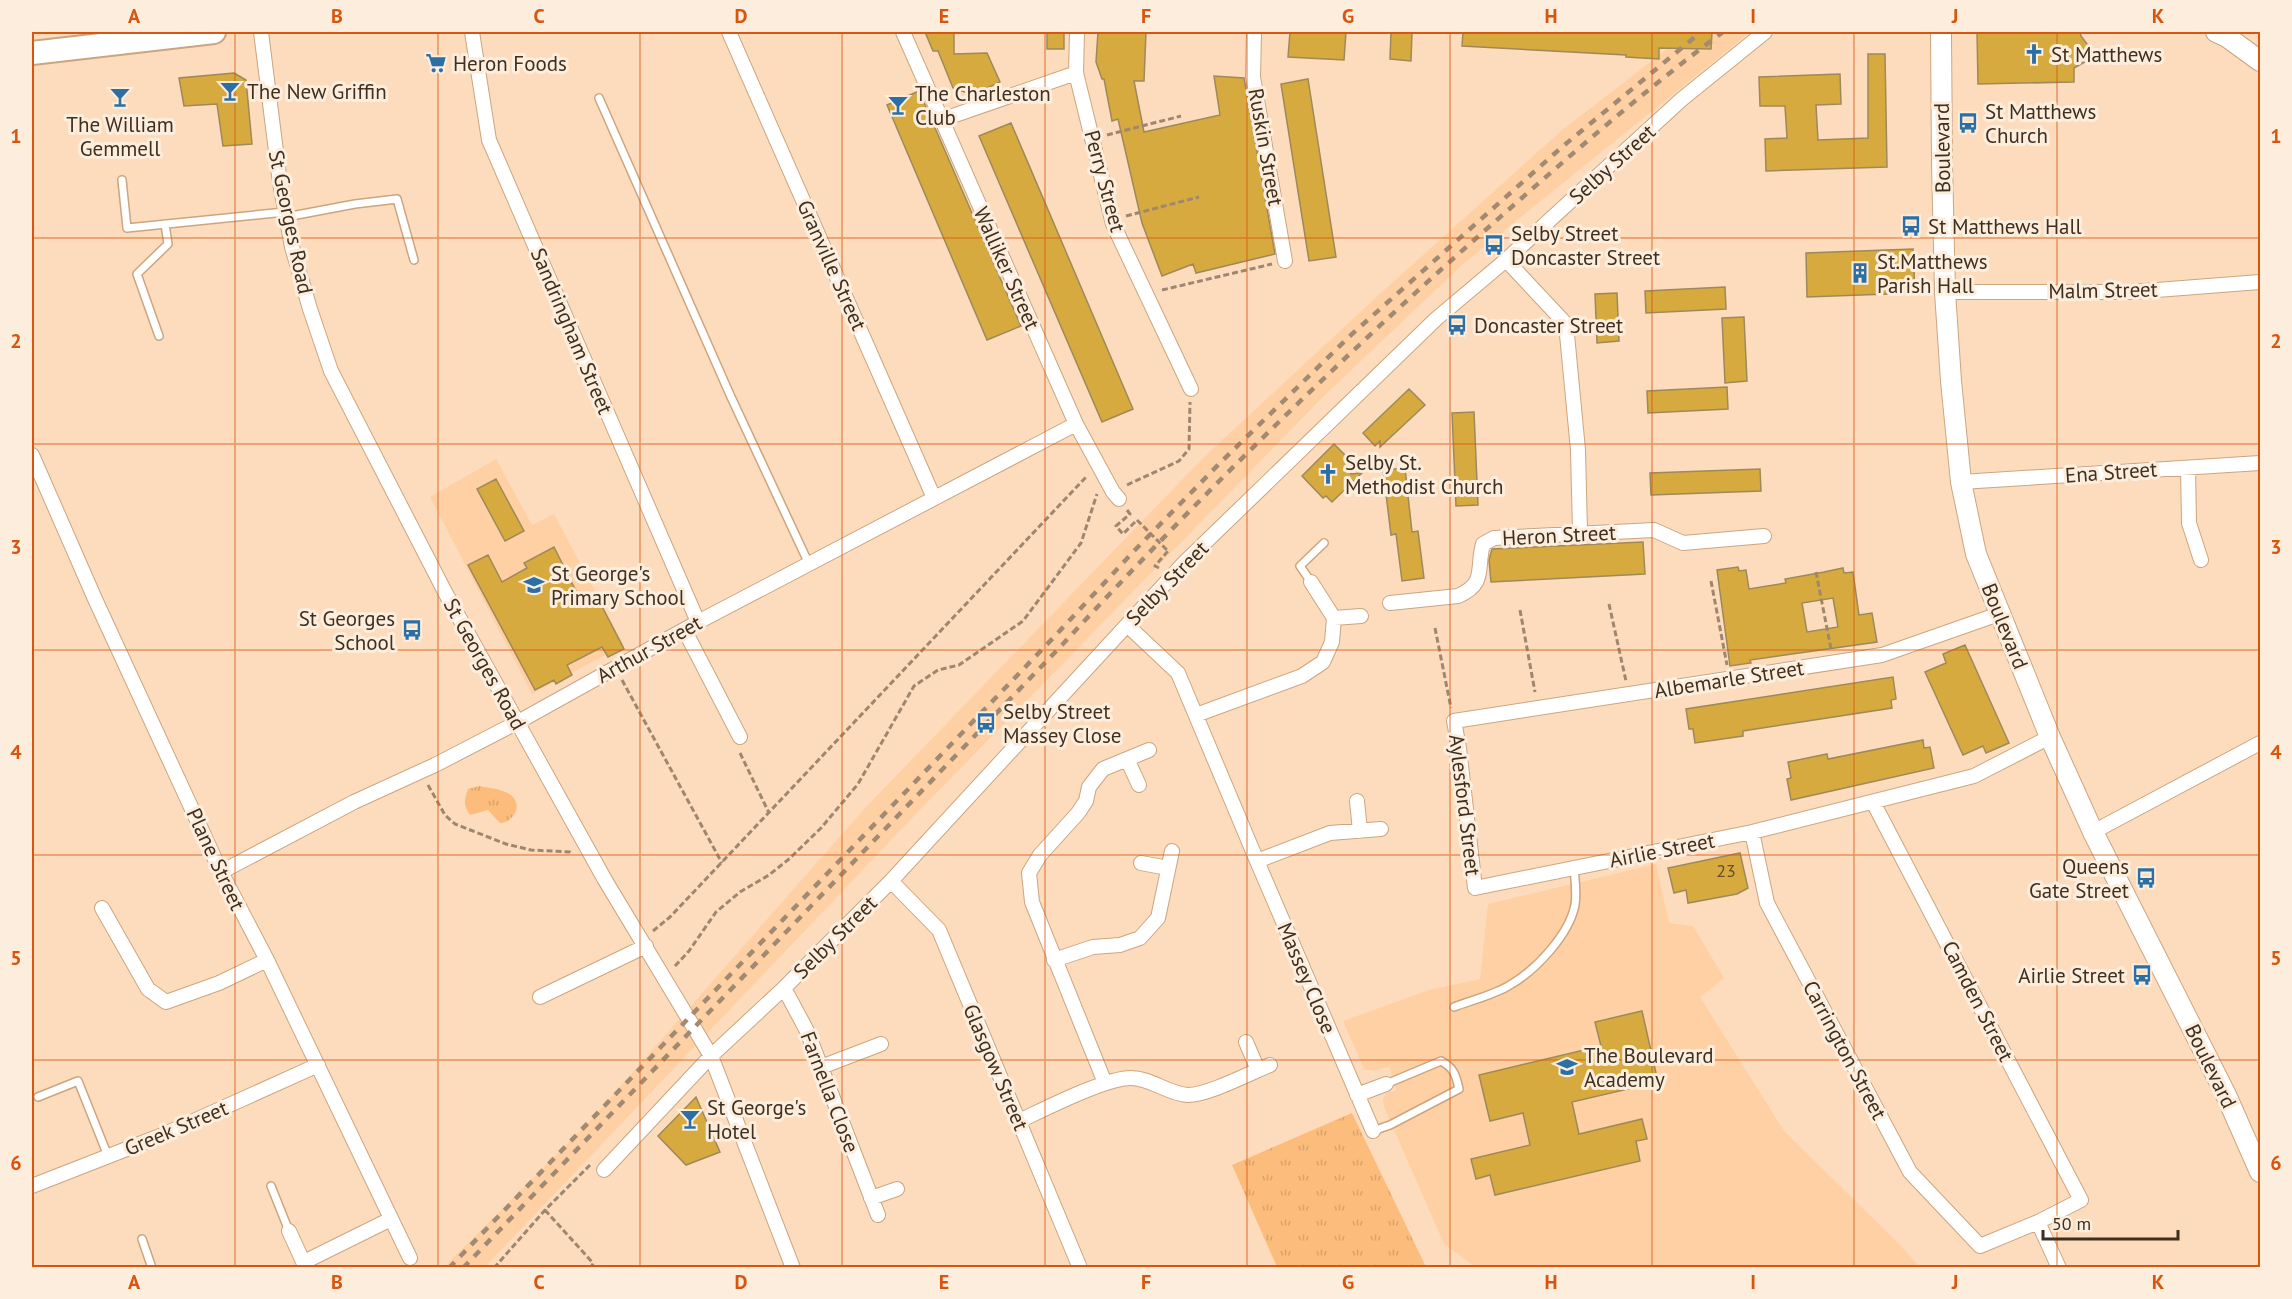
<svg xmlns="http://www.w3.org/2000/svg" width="2292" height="1299" viewBox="0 0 2292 1299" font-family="'PT Sans',sans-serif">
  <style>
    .built { fill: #fed0a3 }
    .park { fill: url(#park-tufts) }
    .building { fill: #d6aa3e; stroke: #9e895a; stroke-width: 1.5; fill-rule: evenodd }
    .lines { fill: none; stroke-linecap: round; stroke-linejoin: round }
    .lane-casing { stroke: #cca57f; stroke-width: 10 }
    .street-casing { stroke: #cca57f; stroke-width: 16 }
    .secondary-casing { stroke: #cca57f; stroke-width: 22 }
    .primary-casing { stroke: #cca57f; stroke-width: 26 }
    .path { stroke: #9f876f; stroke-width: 3; stroke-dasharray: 6 3; stroke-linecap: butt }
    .lane { stroke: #fff; stroke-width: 7 }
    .street { stroke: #fff; stroke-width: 14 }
    .secondary { stroke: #fff; stroke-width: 20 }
    .primary { stroke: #fff; stroke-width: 22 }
    .rail { stroke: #a28972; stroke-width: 4.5; stroke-dasharray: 8 8; stroke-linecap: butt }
    .path-bridge { stroke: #9f876f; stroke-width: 3; stroke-dasharray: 6 3; stroke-linecap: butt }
    .grid { fill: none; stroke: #d7550e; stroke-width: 1.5; stroke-opacity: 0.55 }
    .labels { text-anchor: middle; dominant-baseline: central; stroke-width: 6; stroke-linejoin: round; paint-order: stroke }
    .number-label { font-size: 18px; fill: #654e27 }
    .poi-label { font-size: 21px; fill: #3f2f1f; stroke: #fdeddd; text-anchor: start }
    .street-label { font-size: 21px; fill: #3f2f1f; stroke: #fdeddd }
    .neatline { fill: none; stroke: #d7550e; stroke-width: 2 }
    .grid-label { font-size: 20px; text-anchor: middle; font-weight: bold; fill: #d7550e }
  </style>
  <defs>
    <pattern id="park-tufts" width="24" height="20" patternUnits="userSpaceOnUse" patternTransform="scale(1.5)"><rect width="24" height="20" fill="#fcbd7c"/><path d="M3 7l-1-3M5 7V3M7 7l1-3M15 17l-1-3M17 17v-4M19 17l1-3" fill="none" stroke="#d9a36b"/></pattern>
  </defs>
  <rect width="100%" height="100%" fill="#fddcbd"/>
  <path class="built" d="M1689 32H1750L1464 263 1326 394 913 817 485 1267 443 1268 589 1122 864 809 1205 456 1382 292 1561 131Z
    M496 459 532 525 554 514 624 645 532 694 430 497Z
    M1656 864 1669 923 1693 926 1724 978 1700 997 1784 1131 1895 1240 1920 1267H1471L1473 1265 1444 1244 1384 1107 1383 1099 1387 1093 1396 1090 1389 1066 1376 1071 1364 1069 1343 1021 1429 990 1480 979 1488 904Z"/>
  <path class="park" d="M479 786C489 788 504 789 512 796 523 807 513 822 500 823L488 810 470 815C463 805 464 800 468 789Z
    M1352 1113 1426 1267H1277L1232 1165Z"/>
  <path class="building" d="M925 32H954V54L987 53 1000 82 973 95 953 88 938 51H933Z
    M1047 32H1064V49H1047Z
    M1098 32H1146L1144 81H1134L1144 132 1220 115 1214 76 1244 78 1275 254 1196 273 1193 264 1162 276 1142 223 1118 119 1112 121 1104 79H1102L1096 62Z
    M1290 32H1346L1344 60 1288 57Z
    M1391 32H1412L1411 61 1390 59Z
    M1463 32H1712L1711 49 1659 48V59L1626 57V55L1462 46Z
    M1977 32H2080L2081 36 2090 48V59L2074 68V82L1978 84Z
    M1868 54H1885L1887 167 1766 171 1765 139 1787 138 1785 106H1760L1759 77 1840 74 1841 104 1816 105 1818 140 1868 138Z
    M234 73 246 80 252 144 223 146 217 104 184 106 179 78Z
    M1308 79 1336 257 1309 261 1281 84Z
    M919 91 1021 326 987 340 887 105Z
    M1011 123 1133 409 1102 422 979 136Z
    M1913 249 1915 293 1807 297 1806 253Z
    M1725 287 1726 309 1646 313 1645 291Z
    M1617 293 1619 341 1597 343 1595 294Z
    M1744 317 1747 381 1725 383 1722 318Z
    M1727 387 1728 409 1648 413 1647 391Z
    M1409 389 1425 405 1380 447V441L1375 446 1363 433Z
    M1474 412 1478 505 1456 506 1452 413Z
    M1334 444 1356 466 1351 471V474L1362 473 1332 502 1326 496 1323 498 1302 476Z
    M1405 468 1412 532 1418 531 1424 578 1402 581 1396 534 1391 535 1383 470Z
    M1760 469 1761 491 1651 495 1650 473Z
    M496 479 524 531 505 541 477 489Z
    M1643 542 1645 574 1491 582 1489 560 1492 549Z
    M554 547 581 601 595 593 624 649 608 657 602 647 567 665 572 675 556 684 554 680 535 690 468 565 488 555 502 582 527 568 524 563Z
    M1738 567 1739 571 1746 570 1749 589 1786 583 1785 579 1824 572 1843 568 1844 573 1853 572 1859 615 1872 613 1877 642 1750 660 1751 663 1730 666 1717 570ZM1833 598 1838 627 1807 632 1802 603Z
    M1965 645 2009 743 1986 753 1983 746 1963 755 1925 672 1946 663 1943 654Z
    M1893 677 1896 699 1891 700 1892 708 1743 731V736L1695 743 1693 729H1689L1686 709Z
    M1923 740 1924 748 1930 747 1934 768 1791 800 1787 779 1791 778 1788 762 1827 754 1828 759Z
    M1740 853 1748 888 1737 894 1688 903 1686 890 1674 893 1668 868Z
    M1642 1011 1658 1082 1572 1102 1579 1134 1642 1119 1647 1139 1636 1141 1640 1161 1495 1195 1490 1175 1476 1179 1471 1159 1530 1145 1523 1113 1490 1121 1479 1075 1601 1046 1595 1022Z
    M696 1097 720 1152 686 1165 658 1136Z"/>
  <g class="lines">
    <g class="lane-casing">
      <path id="lane" d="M599 98 731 397 809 564
        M122 180 127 228 285 212
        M286 217 355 204 397 199 414 260
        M159 336 137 274 168 244 165 224
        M1311 582 1300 566 1324 543
        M1454 1007C1472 1000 1494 995 1510 985 1536 970 1569 935 1575 905 1577 892 1575 880 1574 868
        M38 1097 78 1081 108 1156
        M1373 1131 1390 1125 1459 1089C1456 1075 1454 1068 1441 1061L1386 1084
        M271 1186 289 1231
        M142 1239 152 1268"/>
    </g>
    <g class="street-casing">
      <path id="street" d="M261 32 280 183 292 247 310 309 331 371 446 594 605 880 711 1056 793 1268
        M472 32 489 140 698 622
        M729 32 934 498
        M903 32 1076 424 1113 492 1119 499
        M1077 32 1076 73 1113 224 1191 389
        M1254 32 1253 77 1285 261
        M941 120 1076 73
        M1506 260 1566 324 1578 450 1580 532
        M1945 292H2131L2260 282
        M32 455 95 599 221 872 267 960 410 1258
        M2188 468 2189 523 2201 560
        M1961 482 2260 463
        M1390 603 1458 596C1487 583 1476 569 1483 544L1494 538 1654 530 1683 543 1764 536
        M1999 614 1882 655 1454 721 1459 748 1475 888 1752 832 1974 776 2050 737
        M1334 618 1361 616
        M1127 625 1178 673 1257 861 1373 1131
        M685 631 740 737
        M1196 715 1302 676 1323 662 1332 642 1334 618 1311 582
        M1127 759 1139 785
        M1357 801 1360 831
        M1752 832 1767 903 1910 1172 1980 1246 2038 1222 2081 1200 1873 802
        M2093 832 2260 743
        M1257 861 1330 833 1381 829
        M1141 863 1168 868
        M221 872 354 802 435 765 518 722 698 622 1076 424
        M891 881 939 930 1080 1268
        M102 908 148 989 166 1002 219 983 267 960
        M1054 960 1093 947 1120 945 1140 938 1158 918 1172 851
        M784 988 807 1031 878 1215
        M540 997 646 946
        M1246 1042 1258 1070
        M821 1067 881 1044
        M1105 1083 1032 902 1029 873 1040 855 1078 813 1086 801 1089 787 1103 769 1149 750
        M1357 1095 1386 1084
        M1019 1121C1045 1109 1105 1078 1131 1078 1151 1078 1168 1094 1188 1095 1208 1095 1250 1073 1270 1065
        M604 1170 711 1056 784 988 891 881 1185 562 1436 319 1506 260 1682 99 1765 32
        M32 1186 165 1134 318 1065
        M871 1198 897 1189
        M2038 1222 2059 1268
        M289 1231 306 1268
        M304 1262 391 1219"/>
    </g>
    <g class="secondary-casing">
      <path id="secondary" d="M1941 32 1942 164 1945 292 1951 381 1961 482 1976 554 2050 737 2093 832 2226 1095 2260 1172
        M2216 32 2227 37 2260 61"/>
    </g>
    <g class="primary-casing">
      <path id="primary" d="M32 53 214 32"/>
    </g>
    <path class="path" d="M1107 135 1181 116
      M1126 216 1199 197
      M1162 290 1272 264
      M1127 485 1179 461 1189 449 1190 402
      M1127 510 1130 514 1116 526 1123 534 1137 520
      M1159 568 1155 566 1168 551
      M1816 572 1831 649
      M1711 581 1727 665
      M1609 604 1626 681
      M1520 610 1535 692
      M1435 628 1451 708
      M622 680 722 863
      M740 753 769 813
      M428 785 445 815 455 824 506 844 531 850 570 852 572 854
      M653 931 670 917 1087 476
      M675 966 689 951 716 912 740 892 769 875 789 859 821 828 858 784 914 686 938 670 959 665 1023 621 1081 543 1097 494
      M545 1210 593 1263 591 1268
      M494 1268 545 1210 590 1165"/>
    <use href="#lane" class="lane"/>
    <use href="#street" class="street"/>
    <use href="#secondary" class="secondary"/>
    <use href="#primary" class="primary"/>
    <path class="rail" d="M449 1268 1054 637 1134 551 1221 462 1352 334 1562 147 1701 32
      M463 1268 1062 645C1198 498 1340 358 1490 226 1566 159 1642 92 1723 32"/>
    <path class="path-bridge" d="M1137 520 1168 551"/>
  </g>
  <path class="grid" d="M235 32V1268M438 32V1268M640 32V1268M842 32V1268M1045 32V1268M1247 32V1268M1450 32V1268M1652 32V1268M1854 32V1268M2057 32V1268M32 238H2260M32 444H2260M32 650H2260M32 855H2260M32 1060H2260"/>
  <defs>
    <g id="church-bare" transform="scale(1.62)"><path d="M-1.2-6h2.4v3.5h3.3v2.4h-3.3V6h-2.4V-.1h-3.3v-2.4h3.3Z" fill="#2b6fa4" stroke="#fdeddd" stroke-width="2.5" paint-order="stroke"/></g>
    <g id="supermarket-bare" transform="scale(1.62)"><path d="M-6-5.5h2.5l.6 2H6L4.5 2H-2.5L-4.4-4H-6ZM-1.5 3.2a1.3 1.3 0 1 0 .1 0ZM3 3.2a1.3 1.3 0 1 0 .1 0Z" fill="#2b6fa4" stroke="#fdeddd" stroke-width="2.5" paint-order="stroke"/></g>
    <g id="bar-bare" transform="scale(1.62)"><path d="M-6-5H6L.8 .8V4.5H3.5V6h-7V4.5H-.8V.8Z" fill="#2b6fa4" stroke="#fdeddd" stroke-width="2.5" paint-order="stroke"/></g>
    <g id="bus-bare" transform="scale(1.62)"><path d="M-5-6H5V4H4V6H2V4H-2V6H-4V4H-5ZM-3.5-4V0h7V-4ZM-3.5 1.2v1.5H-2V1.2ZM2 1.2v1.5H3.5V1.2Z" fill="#2b6fa4" stroke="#fdeddd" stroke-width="2.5" paint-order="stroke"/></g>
    <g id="building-bare" transform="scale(1.62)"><path d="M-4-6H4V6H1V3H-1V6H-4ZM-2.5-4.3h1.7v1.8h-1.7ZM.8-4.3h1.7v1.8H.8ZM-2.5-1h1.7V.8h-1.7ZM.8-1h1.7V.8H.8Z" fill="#2b6fa4" stroke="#fdeddd" stroke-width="2.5" paint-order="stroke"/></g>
    <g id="school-bare" transform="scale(1.62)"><path d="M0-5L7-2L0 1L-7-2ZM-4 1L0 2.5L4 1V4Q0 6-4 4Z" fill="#2b6fa4" stroke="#fdeddd" stroke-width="2.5" paint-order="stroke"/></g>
  </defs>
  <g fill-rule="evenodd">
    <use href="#church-bare" x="2034" y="54"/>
    <use href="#supermarket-bare" x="436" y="63"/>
    <use href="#bar-bare" x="230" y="91"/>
    <use href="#bar-bare" x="120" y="97"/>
    <use href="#bar-bare" x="898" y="105"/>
    <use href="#bus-bare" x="1968" y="123"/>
    <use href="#bus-bare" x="1911" y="226"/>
    <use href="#bus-bare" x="1494" y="245"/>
    <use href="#building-bare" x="1860" y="273"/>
    <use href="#bus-bare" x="1457" y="325"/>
    <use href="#church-bare" x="1328" y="474"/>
    <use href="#school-bare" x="534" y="585"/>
    <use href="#bus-bare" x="412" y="630"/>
    <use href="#bus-bare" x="986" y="723"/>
    <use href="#bus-bare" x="2146" y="878"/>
    <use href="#bus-bare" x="2142" y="975"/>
    <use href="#school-bare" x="1567" y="1067"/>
    <use href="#bar-bare" x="690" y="1119"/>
  </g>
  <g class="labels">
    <g class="number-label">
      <text x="1726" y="870">23</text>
    </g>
    <g class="poi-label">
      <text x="2051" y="54">St Matthews</text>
      <text x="453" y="63">Heron Foods</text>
      <text x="247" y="91">The New Griffin</text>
      <text x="915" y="93">The Charleston<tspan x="915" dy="24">Club</tspan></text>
      <text x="1985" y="111">St Matthews<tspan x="1985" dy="24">Church</tspan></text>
      <text x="120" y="124" text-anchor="middle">The William<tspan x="120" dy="24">Gemmell</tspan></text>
      <text x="1928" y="226">St Matthews Hall</text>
      <text x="1511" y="233">Selby Street<tspan x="1511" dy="24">Doncaster Street</tspan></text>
      <text x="1877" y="261">St.Matthews<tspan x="1877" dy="24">Parish Hall</tspan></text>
      <text x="1474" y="325">Doncaster Street</text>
      <text x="1345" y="462">Selby St.<tspan x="1345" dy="24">Methodist Church</tspan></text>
      <text x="551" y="573">St George's<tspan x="551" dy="24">Primary School</tspan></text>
      <text x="395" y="618" text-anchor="end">St Georges<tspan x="395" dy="24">School</tspan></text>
      <text x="1003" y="711">Selby Street<tspan x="1003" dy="24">Massey Close</tspan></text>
      <text x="2129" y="866" text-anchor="end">Queens<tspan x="2129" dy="24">Gate Street</tspan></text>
      <text x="2125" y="975" text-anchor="end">Airlie Street</text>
      <text x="1584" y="1055">The Boulevard<tspan x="1584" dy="24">Academy</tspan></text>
      <text x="707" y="1107">St George's<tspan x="707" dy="24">Hotel</tspan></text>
    </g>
    <g class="street-label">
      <text transform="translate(1266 147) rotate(80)">Ruskin Street</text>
      <text transform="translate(1942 148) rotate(-91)">Boulevard</text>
      <text transform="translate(1612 164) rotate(-42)">Selby Street</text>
      <text transform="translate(1105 181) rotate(75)">Perry Street</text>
      <text transform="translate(291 222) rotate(78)">St Georges Road</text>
      <text transform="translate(832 265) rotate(66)">Granville Street</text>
      <text transform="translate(1007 268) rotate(66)">Walliker Street</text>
      <text transform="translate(2103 290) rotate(-1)">Malm Street</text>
      <text transform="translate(572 331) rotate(67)">Sandringham Street</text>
      <text transform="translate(2111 472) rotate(-4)">Ena Street</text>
      <text transform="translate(1559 535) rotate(-3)">Heron Street</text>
      <text transform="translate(1167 583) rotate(-46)">Selby Street</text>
      <text transform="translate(2005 626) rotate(68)">Boulevard</text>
      <text transform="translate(649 649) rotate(-29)">Arthur Street</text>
      <text transform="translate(485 664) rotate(61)">St Georges Road</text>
      <text transform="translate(1729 679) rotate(-9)">Albemarle Street</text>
      <text transform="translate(1465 805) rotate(83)">Aylesford Street</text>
      <text transform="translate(1662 850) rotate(-11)">Airlie Street</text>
      <text transform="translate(216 859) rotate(65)">Plane Street</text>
      <text transform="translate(835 937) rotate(-45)">Selby Street</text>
      <text transform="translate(1307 978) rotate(67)">Massey Close</text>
      <text transform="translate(1978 1001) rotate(63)">Camden Street</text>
      <text transform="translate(1845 1050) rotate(62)">Carrington Street</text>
      <text transform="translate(2211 1066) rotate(64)">Boulevard</text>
      <text transform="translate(996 1067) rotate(67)">Glasgow Street</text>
      <text transform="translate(830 1092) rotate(69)">Farnella Close</text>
      <text transform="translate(176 1128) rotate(-23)">Greek Street</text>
    </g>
  </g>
  <rect width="2292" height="1299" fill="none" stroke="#fdeddd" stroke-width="66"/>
  <path d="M2043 1230v9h135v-9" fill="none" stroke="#3f2f1f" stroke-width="3"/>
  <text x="2052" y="1230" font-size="18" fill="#3f2f1f" stroke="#fdeddd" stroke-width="4.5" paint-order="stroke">50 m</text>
  <rect x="33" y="33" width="2226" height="1233" class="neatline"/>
  <g class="grid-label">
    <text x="134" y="23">A</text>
    <text x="337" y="23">B</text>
    <text x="539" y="23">C</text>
    <text x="741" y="23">D</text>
    <text x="944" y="23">E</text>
    <text x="1146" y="23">F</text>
    <text x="1348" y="23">G</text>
    <text x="1551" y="23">H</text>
    <text x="1753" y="23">I</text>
    <text x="1955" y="23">J</text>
    <text x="2158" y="23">K</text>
    <text x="16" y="143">1</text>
    <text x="2276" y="143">1</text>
    <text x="16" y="348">2</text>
    <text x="2276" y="348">2</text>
    <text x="16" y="554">3</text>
    <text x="2276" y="554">3</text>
    <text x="16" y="759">4</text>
    <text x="2276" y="759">4</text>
    <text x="16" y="965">5</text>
    <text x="2276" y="965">5</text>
    <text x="16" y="1170">6</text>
    <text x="2276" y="1170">6</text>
    <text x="134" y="1289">A</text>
    <text x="337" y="1289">B</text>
    <text x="539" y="1289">C</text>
    <text x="741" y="1289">D</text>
    <text x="944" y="1289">E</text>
    <text x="1146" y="1289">F</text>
    <text x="1348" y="1289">G</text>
    <text x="1551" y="1289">H</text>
    <text x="1753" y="1289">I</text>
    <text x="1955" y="1289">J</text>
    <text x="2158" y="1289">K</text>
  </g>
</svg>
